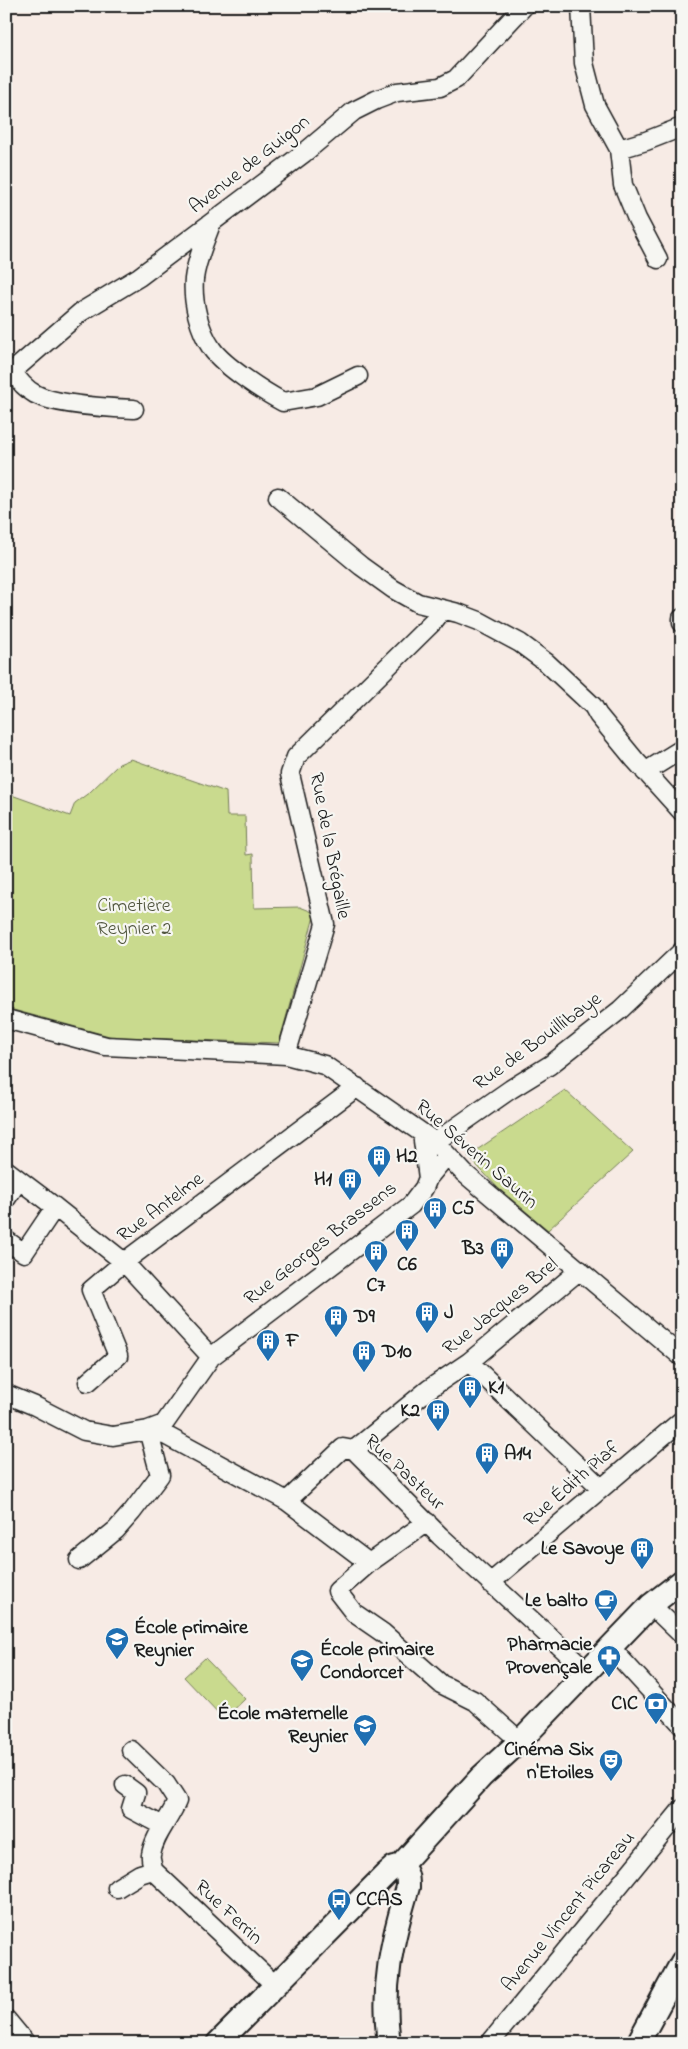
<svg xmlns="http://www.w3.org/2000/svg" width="688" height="2049" viewBox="0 0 688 2049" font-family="'Indie Flower',sans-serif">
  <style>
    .green { fill: #c9da8e; stroke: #727b55 }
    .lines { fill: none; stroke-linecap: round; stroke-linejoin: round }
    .minor-casing { stroke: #1c1c1c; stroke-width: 21 }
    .major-casing { stroke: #1c1c1c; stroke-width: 26 }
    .minor { stroke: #f6f6f2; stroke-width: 18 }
    .major { stroke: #f6f6f2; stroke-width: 22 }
    .labels { text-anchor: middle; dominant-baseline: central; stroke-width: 4.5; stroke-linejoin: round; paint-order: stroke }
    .street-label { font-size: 20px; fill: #1c1c1c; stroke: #f6f6f2 }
    .park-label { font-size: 20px; fill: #50553e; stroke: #f6f6f2 }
    .poi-label { font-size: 20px; font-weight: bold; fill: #1c1c1c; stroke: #f6f6f2; text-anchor: start }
  </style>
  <rect width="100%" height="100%" fill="#f7ebe5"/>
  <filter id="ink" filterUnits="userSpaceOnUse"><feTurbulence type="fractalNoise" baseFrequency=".02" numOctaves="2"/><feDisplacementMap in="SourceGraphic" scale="10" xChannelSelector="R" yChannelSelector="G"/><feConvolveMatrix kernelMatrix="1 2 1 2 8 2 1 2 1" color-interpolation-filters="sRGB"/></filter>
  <g filter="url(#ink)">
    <path class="green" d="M131 759 226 792 227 816H245L246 855 253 854 254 908 300 907 315 913 279 1043 113 1037 6 1008V793L70 816 75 803 90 792 119 764Z
      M565 1090 633 1152 548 1230 498 1188 468 1156Z
      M205 1658 245 1699 224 1719 184 1677Z"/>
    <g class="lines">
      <g class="minor-casing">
        <path id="minor" d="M581 6 584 63 595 105 619 149 646 141 682 127
          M619 149 623 185 637 219 658 259
          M211 224C205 241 196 261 194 279 192 302 199 330 212 349 224 366 264 392 283 402L317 396 358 376
          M13 372C18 380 26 389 35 394 55 405 110 408 134 409
          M6 377 81 312 139 277 304 153 354 111 376 100 397 92 440 87 456 79 524 6
          M278 497 361 566 393 589 418 603 458 613 479 621 520 643 547 663 593 706 598 715 635 760 682 812
          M682 618V623
          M645 772 682 749
          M6 1019 106 1046 286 1055 324 1065 435 1142 464 1173 682 1357
          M286 1055 325 924 290 774 296 757 434 621 442 610
          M422 1133 428 1178
          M435 1142 511 1089 550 1065 620 1010 682 951
          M6 1170 55 1207 124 1262 91 1290 118 1356 88 1382
          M6 1199 19 1180
          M6 1240 24 1253 55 1207
          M211 1357 411 1205 424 1188 428 1178 447 1155
          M469 1362 601 1488
          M6 1394 35 1406 84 1431 113 1436 148 1430 165 1435 287 1501 343 1448 354 1450 440 1536 587 1671
          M354 1450 429 1389 469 1362 580 1270
          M287 1501 369 1563
          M427 1522 369 1563 337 1591 354 1613 383 1633 441 1684 475 1701 520 1741
          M79 1560 116 1530 132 1512 160 1475 148 1430 164 1424 211 1357 124 1262 357 1087
          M490 1583 682 1420
          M651 1605 682 1635
          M611 1648 682 1725
          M131 1750 166 1784 177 1801C170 1819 154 1835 151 1855 150 1859 153 1866 153 1870L275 1985
          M125 1785 136 1793 131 1809 163 1826
          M117 1888 140 1874 153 1870
          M6 2019 25 2042
          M490 2043 682 1809"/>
      </g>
      <g class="major-casing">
        <path id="major" d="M218 2043 386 1874 394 1867 400 1866 481 1777 520 1741 651 1605 682 1581
          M389 2043C381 1987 392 1940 408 1887 408 1879 408 1871 400 1866
          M638 2043 682 1962"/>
      </g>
      <use href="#minor" class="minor"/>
      <use href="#major" class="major"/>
    </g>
  </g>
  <defs>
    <g id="building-pin" transform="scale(1.25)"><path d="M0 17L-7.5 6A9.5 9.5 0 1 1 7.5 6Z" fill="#1f6fb2" stroke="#f6f6f2"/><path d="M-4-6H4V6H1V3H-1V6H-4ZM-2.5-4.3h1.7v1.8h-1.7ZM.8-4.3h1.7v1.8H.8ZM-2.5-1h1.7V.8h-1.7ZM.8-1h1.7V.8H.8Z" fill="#fff"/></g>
    <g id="cafe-pin" transform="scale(1.25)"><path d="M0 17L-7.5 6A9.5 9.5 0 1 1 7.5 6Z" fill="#1f6fb2" stroke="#f6f6f2"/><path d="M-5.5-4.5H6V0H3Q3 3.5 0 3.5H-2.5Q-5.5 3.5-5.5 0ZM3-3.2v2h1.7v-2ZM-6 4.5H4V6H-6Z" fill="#fff"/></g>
    <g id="school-pin" transform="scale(1.25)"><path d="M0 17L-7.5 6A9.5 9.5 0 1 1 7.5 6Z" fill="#1f6fb2" stroke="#f6f6f2"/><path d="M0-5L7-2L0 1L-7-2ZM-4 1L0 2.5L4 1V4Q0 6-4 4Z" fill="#fff"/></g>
    <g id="pharmacy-pin" transform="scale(1.25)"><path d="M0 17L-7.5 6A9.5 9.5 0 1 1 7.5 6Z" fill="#1f6fb2" stroke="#f6f6f2"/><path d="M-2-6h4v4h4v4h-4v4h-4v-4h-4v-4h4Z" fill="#fff"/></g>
    <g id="bank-pin" transform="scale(1.25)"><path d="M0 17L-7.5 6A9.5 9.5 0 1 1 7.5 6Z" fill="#1f6fb2" stroke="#f6f6f2"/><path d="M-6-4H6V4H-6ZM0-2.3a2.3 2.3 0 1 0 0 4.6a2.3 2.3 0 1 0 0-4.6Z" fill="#fff"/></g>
    <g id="theatre-pin" transform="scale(1.25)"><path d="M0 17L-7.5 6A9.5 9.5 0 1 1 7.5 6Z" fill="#1f6fb2" stroke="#f6f6f2"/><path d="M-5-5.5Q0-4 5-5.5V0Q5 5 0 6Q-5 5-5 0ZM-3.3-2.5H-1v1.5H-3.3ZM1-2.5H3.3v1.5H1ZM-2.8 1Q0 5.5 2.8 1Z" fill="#fff"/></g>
    <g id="bus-pin" transform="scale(1.25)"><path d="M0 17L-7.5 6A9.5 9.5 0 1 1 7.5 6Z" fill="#1f6fb2" stroke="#f6f6f2"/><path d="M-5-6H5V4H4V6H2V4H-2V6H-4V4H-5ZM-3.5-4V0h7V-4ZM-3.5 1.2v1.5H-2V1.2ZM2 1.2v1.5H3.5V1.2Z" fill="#fff"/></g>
  </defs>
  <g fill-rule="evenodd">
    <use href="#building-pin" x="379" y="1157"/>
    <use href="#building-pin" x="350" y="1180"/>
    <use href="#building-pin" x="435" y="1209"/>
    <use href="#building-pin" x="407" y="1231"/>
    <use href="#building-pin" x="502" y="1249"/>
    <use href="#building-pin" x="376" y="1252"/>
    <use href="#building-pin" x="427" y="1313"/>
    <use href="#building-pin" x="336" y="1317"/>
    <use href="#building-pin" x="268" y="1341"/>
    <use href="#building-pin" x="364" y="1352"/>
    <use href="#building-pin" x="470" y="1388"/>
    <use href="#building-pin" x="438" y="1411"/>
    <use href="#building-pin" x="487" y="1454"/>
    <use href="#building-pin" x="642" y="1549"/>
    <use href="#cafe-pin" x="606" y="1601"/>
    <use href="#school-pin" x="117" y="1639"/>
    <use href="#pharmacy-pin" x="609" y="1657"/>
    <use href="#school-pin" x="302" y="1661"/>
    <use href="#bank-pin" x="656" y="1704"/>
    <use href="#school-pin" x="365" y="1726"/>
    <use href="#theatre-pin" x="611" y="1761"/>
    <use href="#bus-pin" x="339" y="1900"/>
  </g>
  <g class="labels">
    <g class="street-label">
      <text transform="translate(250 165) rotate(-38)">Avenue de Guigon</text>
      <text transform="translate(329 846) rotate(79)">Rue de la Brégaille</text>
      <text transform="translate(538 1042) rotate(-36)">Rue de Bouillibaye</text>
      <text transform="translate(476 1155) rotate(41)">Rue Séverin Saurin</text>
      <text transform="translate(161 1208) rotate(-37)">Rue Antelme</text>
      <text transform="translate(321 1244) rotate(-38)">Rue Georges Brassens</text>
      <text transform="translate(501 1307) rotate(-39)">Rue Jacques Brel</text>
      <text transform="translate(404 1473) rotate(43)">Rue Pasteur</text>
      <text transform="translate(572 1485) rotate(-41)">Rue Édith Piaf</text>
      <text transform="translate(569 1912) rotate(-51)">Avenue Vincent Picareau</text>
      <text transform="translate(228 1913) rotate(43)">Rue Ferrin</text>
    </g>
    <g class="park-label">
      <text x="134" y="906">Cimetière<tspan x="134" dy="23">Reynier 2</tspan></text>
    </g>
    <g class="poi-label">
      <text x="396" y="1157">H2</text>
      <text x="332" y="1180" text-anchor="end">H1</text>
      <text x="452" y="1209">C5</text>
      <text x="484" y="1249" text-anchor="end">B3</text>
      <text x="407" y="1265" text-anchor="middle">C6</text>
      <text x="376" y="1286" text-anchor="middle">C7</text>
      <text x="444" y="1313">J</text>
      <text x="354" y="1317">D9</text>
      <text x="286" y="1341">F</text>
      <text x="382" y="1352">D10</text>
      <text x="488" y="1388">K1</text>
      <text x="420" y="1411" text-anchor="end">K2</text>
      <text x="504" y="1454">A14</text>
      <text x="624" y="1549" text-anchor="end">Le Savoye</text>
      <text x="588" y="1601" text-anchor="end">Le balto</text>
      <text x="134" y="1628">École primaire<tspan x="134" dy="23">Reynier</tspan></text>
      <text x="592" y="1645" text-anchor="end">Pharmacie<tspan x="592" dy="23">Provençale</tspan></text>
      <text x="320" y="1650">École primaire<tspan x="320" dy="23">Condorcet</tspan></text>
      <text x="638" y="1704" text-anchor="end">CIC</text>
      <text x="348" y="1714" text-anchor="end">École maternelle<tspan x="348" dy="23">Reynier</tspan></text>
      <text x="594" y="1750" text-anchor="end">Cinéma Six<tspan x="594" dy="23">n'Etoiles</tspan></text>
      <text x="356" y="1900">CCAS</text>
    </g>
  </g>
  <rect width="688" height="2049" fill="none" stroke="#f6f6f2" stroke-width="25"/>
  <rect x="12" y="12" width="663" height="2024" fill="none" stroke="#1c1c1c" stroke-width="2" filter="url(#ink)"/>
</svg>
